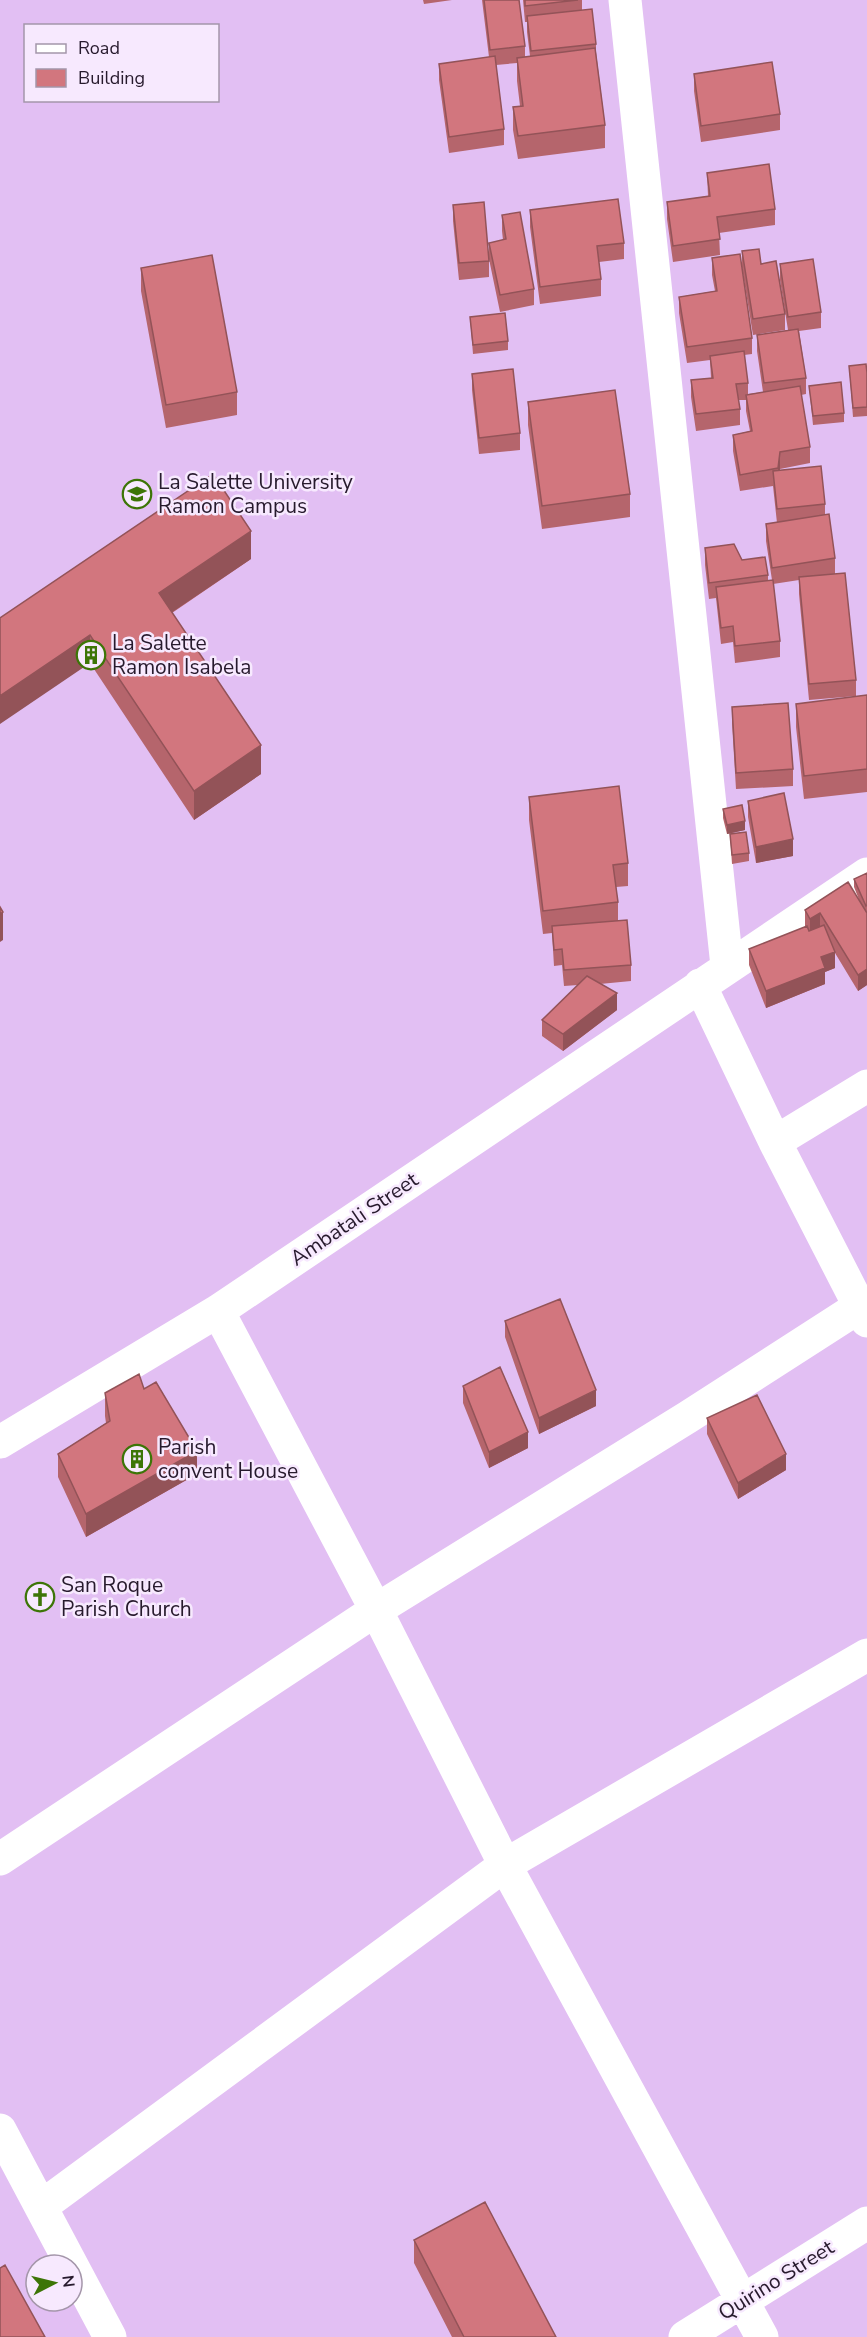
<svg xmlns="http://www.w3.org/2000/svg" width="867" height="2337" viewBox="0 0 867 2337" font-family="'Nunito Sans',sans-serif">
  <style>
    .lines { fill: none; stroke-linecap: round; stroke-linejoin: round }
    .minor { stroke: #fff; stroke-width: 33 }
    .wall { fill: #b5656c }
    .shaded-wall { fill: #935358 }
    .building { fill: #d2767e; stroke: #935358; stroke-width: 1.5 }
    .labels { text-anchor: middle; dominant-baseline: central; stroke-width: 5; stroke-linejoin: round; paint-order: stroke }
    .poi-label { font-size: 21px; fill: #271a2d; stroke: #f7e9fe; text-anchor: start }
    .street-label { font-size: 21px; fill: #271a2d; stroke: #f7e9fe }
  </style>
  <rect width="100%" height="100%" fill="#e2bff3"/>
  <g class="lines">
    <path class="minor" d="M625 0 727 966
      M700 985 775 1142 867 1321
      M775 1142 867 1086
      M218 1311 376 1610 505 1865 762 2337
      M0 1442 218 1311 867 874
      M0 1859 376 1610 688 1417 859 1307
      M0 2130 110 2337
      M42 2206 505 1865 867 1655
      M685 2337 867 2223"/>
  </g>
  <path class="wall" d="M423 0H452L424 4Z
    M482 0H519L525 46V57L530 56 527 32V22H525L523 0H582V10L596 44V52L605 125V148L518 159 513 130V107L520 106 517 81V63L496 65 504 129V145L449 153 439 80V64L489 57Z
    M694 74 780 114V130L701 142 694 91Z
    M707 173 775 209V225L719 233 720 255 673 262 667 219V202L708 196Z
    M453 205 489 261V277L459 280 453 221Z
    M530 210 624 243V259L599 262 601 279V296L540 304 530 227Z
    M502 215 534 289V305L500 312 489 259V243L503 240 502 231Z
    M742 251 761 264 785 314V330L753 335 742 268Z
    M712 258 752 338V354L744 355 748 383V394L763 392 757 351V335L788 330 780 280V264L821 312V328L799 331 806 378V394L801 395 810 447V463L780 469V471L825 504V515L835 558V574L856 680V696L809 700 799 594V580L773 584 780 641V657L735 663 733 642 721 644 716 598 709 599 705 565V548L742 560 768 575V581L772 580 766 541V524L777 523 773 486 740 491 733 451V435L750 431 746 411V400H738L740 409V425L696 431 691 397V380L711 378 710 360 687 363 679 313V297L715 291 712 275Z
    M141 268 237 392V415L166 428 141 291Z
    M470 317 508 341V350L473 354Z
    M849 366 867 373V416L853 417Z
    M472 374 520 433V450L479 454 472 390Z
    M809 386 844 413V422L813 425Z
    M528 402 630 494V517L542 529 528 425Z
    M251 559 172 613 261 774 194 820 90 663 0 618Z
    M867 695V792L804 799 796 727V704Z
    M732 707 793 769V786L736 789 732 723Z
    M529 797 628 863V886L616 887 618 902V921L631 965V981L600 984 617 1010 563 1051 542 1036V1020L578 985 564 986 562 965 554 966 552 933 543 934 529 820Z
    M748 801 793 856 756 863 748 817Z
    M723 809 745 830 727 834 723 818Z
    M730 834 749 853V861L732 864Z
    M867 873V985L858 991 835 953V968L825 972V984L766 1008 749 965V949L805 927V910L860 902 854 887V879Z
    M505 1321 596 1406 539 1434 505 1337Z
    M463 1386 528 1448 489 1468 463 1403Z
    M144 1389 197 1474 86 1537 58 1477V1454L106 1423 105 1416V1393Z
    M707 1418 786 1470 738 1499 707 1434Z
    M414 2240 556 2337H452L414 2263Z"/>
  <path class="shaded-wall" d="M780 452V469L778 485V468Z
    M251 531V559L159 621V593Z
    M90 635V663L0 724V696Z
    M261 745V774L194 820V791Z
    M745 821V830L727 834V825Z
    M793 839V856L756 863V847Z
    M3 912V940L0 942V914Z
    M820 913V929L810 936V919Z
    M835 952V968L825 972V984L766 1008V991L821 957Z
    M867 969V985L858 991V975Z
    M617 993V1010L563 1051V1034Z
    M596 1390V1406L539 1434V1418Z
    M528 1432V1448L489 1468V1452Z
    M197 1451V1474L86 1537V1514Z
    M786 1454V1470L738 1499V1483Z"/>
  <path class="building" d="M484 0H519L525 46 490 50Z
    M525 0H578L525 6Z
    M592 9 596 44 531 51 527 16Z
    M595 48 605 125 518 136 513 107 523 106 517 58Z
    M495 56 504 129 449 137 439 64Z
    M772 62 780 114 701 126 694 74Z
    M769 164 775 209 717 217 720 239 673 246 667 202 710 196 707 173Z
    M618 199 624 243 597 246 601 279 540 287 530 210Z
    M484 202 489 261 459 263 453 205Z
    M520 212 534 289 500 295 489 243 506 239 502 215Z
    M759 249 761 264 776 261 785 314 753 319 742 251Z
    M740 254 752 338 687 347 679 297 717 291 712 258Z
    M212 255 237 392 166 405 141 268Z
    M813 259 821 312 788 317 780 264Z
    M505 313 508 341 473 345 470 317Z
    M798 329 806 378 764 383 757 335Z
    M744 351 748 383 736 384 740 409 696 414 691 380 713 378 710 356Z
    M866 364 867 373V407L853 408 849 366Z
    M513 369 520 433 479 438 472 374Z
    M841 382 844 413 813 416 809 386Z
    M800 386 810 447 780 452 778 468 740 475 733 435 752 431 746 395Z
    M615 390 630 494 542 506 528 402Z
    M821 466 825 504 777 509 773 471Z
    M213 474 251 531 159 593 261 745 194 791 90 635 0 696V618Z
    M829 514 835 558 772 568 766 524Z
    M734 544 742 560 765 557 768 575 709 583 705 548Z
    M845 573 856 680 809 684 799 577Z
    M773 580 780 641 735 646 733 626 721 628 716 587Z
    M867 695V769L804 776 796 704Z
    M788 703 793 769 736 773 732 707Z
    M619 786 628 863 613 865 618 902 543 911 529 797Z
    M784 793 793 839 756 847 748 801Z
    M742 805 745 821 727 825 723 809Z
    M746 832 749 853 732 855 730 834Z
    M867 873V905L866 906 854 879Z
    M848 882 867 913V969L858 975 820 913 810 919 805 910Z
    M0 907 3 912 0 914Z
    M627 920 631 965 564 970 562 949 554 950 552 926Z
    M824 925 835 952 821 957 825 968 766 991 749 949 807 926 809 931Z
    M587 976 617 993 563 1034 542 1020Z
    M560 1299 596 1390 539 1418 505 1321Z
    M500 1367 528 1432 489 1452 463 1386Z
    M139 1374 144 1389 156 1382 197 1451 86 1514 58 1454 110 1421 105 1393Z
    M757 1395 786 1454 738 1483 707 1418Z
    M485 2202 556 2337H464L414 2240Z
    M5 2265 45 2337H0V2268Z"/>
  <defs>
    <g id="university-ring" transform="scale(1.5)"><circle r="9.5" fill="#f7e9fe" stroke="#3d7507" stroke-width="1.5"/><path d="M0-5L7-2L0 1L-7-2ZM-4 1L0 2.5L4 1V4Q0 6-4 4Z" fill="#3d7507"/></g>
    <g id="building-ring" transform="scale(1.5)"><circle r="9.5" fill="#f7e9fe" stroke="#3d7507" stroke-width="1.5"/><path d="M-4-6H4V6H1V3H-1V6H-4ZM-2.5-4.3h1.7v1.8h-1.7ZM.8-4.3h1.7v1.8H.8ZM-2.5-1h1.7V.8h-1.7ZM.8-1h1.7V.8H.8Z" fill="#3d7507"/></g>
    <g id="church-ring" transform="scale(1.5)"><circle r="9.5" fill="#f7e9fe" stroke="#3d7507" stroke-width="1.5"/><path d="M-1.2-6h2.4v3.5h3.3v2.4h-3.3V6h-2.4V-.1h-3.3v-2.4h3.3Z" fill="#3d7507"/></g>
  </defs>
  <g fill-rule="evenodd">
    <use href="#university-ring" x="137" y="494"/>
    <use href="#building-ring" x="91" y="655"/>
    <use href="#building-ring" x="137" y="1459"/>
    <use href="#church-ring" x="40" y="1597"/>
  </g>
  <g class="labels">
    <g class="poi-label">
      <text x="158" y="482">La Salette University<tspan x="158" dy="24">Ramon Campus</tspan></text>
      <text x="112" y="643">La Salette<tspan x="112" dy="24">Ramon Isabela</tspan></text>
      <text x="158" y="1447">Parish<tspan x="158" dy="24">convent House</tspan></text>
      <text x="61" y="1585">San Roque<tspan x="61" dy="24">Parish Church</tspan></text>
    </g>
    <g class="street-label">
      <text transform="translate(354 1219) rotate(-34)">Ambatali Street</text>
      <text transform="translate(776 2280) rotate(-32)">Quirino Street</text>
    </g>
  </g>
  <rect x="24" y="24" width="195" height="78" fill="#f7e9fe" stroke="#a496aa" stroke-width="1.5"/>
  <rect x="36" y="44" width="30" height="9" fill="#ffffff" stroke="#a496aa" stroke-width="1.5"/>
  <text x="78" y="54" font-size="18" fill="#271a2d">Road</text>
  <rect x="36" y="69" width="30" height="18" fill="#d2767e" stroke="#a496aa" stroke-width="1.5"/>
  <text x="78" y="84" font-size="18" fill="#271a2d">Building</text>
  <g transform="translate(54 2283) rotate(83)"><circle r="28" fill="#f7e9fe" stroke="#a496aa" stroke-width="1.5"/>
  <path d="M0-4.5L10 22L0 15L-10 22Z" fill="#3d7507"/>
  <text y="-9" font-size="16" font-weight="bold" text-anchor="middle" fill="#271a2d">N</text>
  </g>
</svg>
